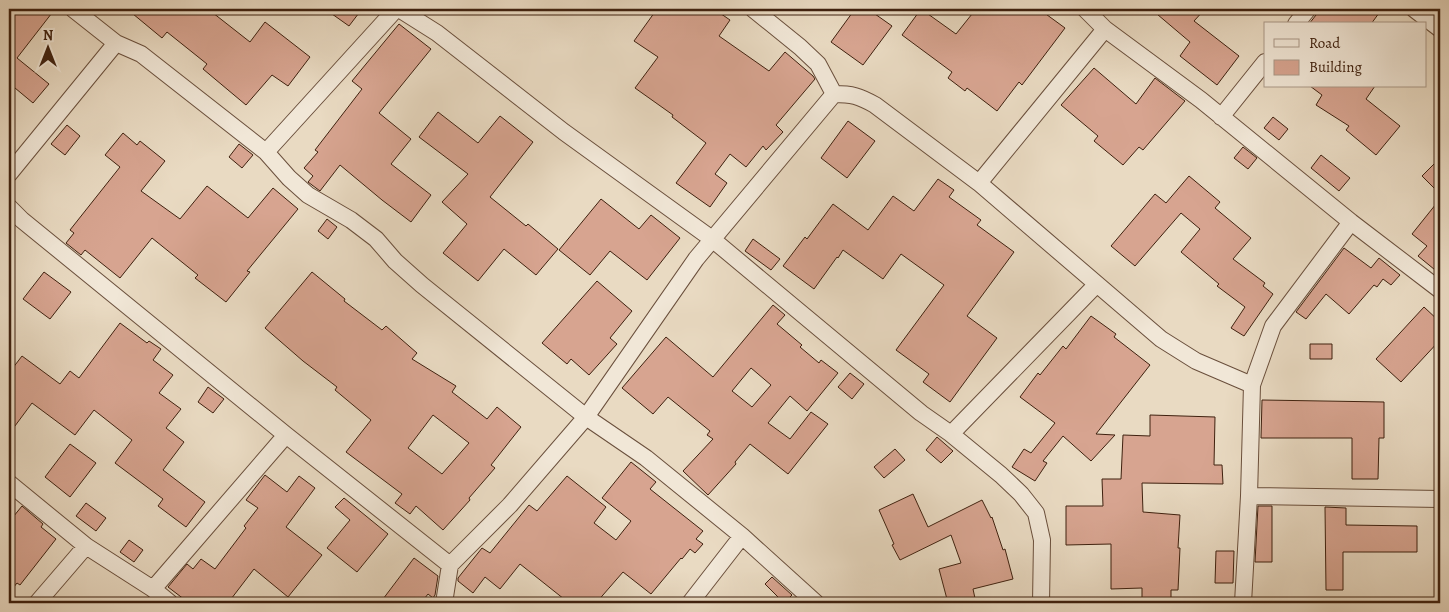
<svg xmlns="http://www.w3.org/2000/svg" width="1449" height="612" viewBox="0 0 1449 612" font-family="Alegreya,serif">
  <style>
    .building { fill: #d7a490; stroke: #3f210f; fill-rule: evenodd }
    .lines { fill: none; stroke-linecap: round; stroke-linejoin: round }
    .minor-casing { stroke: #6a4f3c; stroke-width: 18 }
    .minor { stroke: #f1e7d7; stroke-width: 16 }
  </style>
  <rect width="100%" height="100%" fill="#e9dac2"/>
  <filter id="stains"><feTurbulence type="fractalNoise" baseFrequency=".004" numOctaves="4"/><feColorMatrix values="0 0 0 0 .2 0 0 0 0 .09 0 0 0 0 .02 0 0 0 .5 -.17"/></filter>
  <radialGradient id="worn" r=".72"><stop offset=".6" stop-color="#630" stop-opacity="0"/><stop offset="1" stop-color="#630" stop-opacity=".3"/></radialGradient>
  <path class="building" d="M9 9H55L17 58 49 84 33 103 9 83Z
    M127 9H208L250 42 265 22 310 57 288 86 272 75 246 105 203 69 207 64 167 32 162 38Z
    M325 9H362L349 26Z
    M657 9H714L730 20 719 36 769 71 785 52 813 76 815 79 776 125 783 132 766 150 763 146 746 167 730 154 715 174 727 183 710 207 676 183 706 143 672 117 673 115 635 88 658 57 634 41Z
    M855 9H868L892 26 863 65 831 42Z
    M921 9 956 34 976 9H1039L1065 28 1022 85 1019 82 997 111 967 88 965 91 948 78 952 72 902 35Z
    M1151 9H1205L1194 21 1239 56 1217 85 1180 56 1190 42Z
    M1318 9H1382L1371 24H1309L1316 15Z
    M399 24 431 49 379 113 411 139 391 164 431 195 411 222 382 200 340 165 320 191 308 182 313 176 304 168 318 152 315 150 362 89 352 81Z
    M1094 68 1136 104 1155 78 1185 101 1143 150 1139 147 1123 165 1094 141 1098 136 1061 105Z
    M1310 86H1375L1366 99 1400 126 1376 155 1346 130 1349 126 1316 105 1322 95Z
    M438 112 478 143 500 116 533 142 490 197 526 226 528 224 558 249 536 275 504 249 478 281 443 253 467 224 442 202 468 174 419 137Z
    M1273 117 1288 129 1279 140 1264 128Z
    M848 121 875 141 847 178 821 158Z
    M67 125 80 136 65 155 51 144Z
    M123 133 137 145 140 141 165 161 141 191 180 219 207 186 248 218 273 188 298 209 247 271 250 272 226 302 195 278 198 275 152 238 120 278 85 250 81 255 66 243 74 233 70 230 120 167 105 155Z
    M239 144 253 155 242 168 229 157Z
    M1243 147 1257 158 1248 169 1234 158Z
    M1321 155 1350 178 1339 191 1311 168Z
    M1440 158V194L1422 176Z
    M1189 176 1220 202 1215 208 1251 238 1233 259 1265 283 1263 286 1273 294 1244 336 1231 328 1245 307 1217 286 1219 284 1181 252 1200 229 1181 213 1135 266 1111 246 1155 194 1166 203Z
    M938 179 954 190 949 197 981 220 977 225 1014 252 967 316 997 338 950 402 923 382 929 374 896 350 944 285 901 254 883 279 843 250 838 258 837 257 814 289 783 266 805 237 807 239 833 204 868 230 893 196 914 211Z
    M601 199 639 229 651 215 680 238 647 280 610 251 590 275 559 250Z
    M1440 199V274L1418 256 1427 246 1412 234Z
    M327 219 337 227 328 239 318 231Z
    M753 239 780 259 771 270 745 251Z
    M1344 248 1371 268 1379 258 1400 275 1391 285 1383 279 1377 287 1374 285 1349 314 1326 294 1306 319 1296 312Z
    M44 272 71 292 50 319 23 299Z
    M312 272 345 299 344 301 382 330 386 326 417 353 412 359 456 386 452 392 487 419 497 407 521 427 491 465 495 468 469 498 470 500 443 530 416 506 410 514 395 503 402 494 346 452 371 420 335 390 337 387 303 361 265 328ZM433 415 469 443 442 474 408 448Z
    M597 281 632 311 610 338 617 344 589 375 571 359 567 364 542 343Z
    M773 305 785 315 777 324 802 345 800 347 819 363 821 360 838 373 807 411 790 396 768 423 790 439 811 412 828 424 788 474 750 444 735 462 736 464 708 495 683 471 713 439 707 435 710 431 668 397 653 414 622 388 666 337 713 377ZM751 368 771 385 752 407 732 391Z
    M1424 307 1440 322V340L1401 382 1376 359Z
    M1091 316 1116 334 1114 337 1150 365 1096 434 1115 435 1091 461 1063 436 1043 461 1047 463 1035 481 1012 467 1024 449 1031 453 1055 423 1020 397 1038 373 1040 375 1063 346 1066 349Z
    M120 323 147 343 149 341 161 349 153 360 173 375 159 393 181 409 166 428 184 442 163 470 205 502 186 527 158 506 163 499 115 463 132 440 94 410 75 435 32 403 9 434V373L22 356 60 384 70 371 79 378Z
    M1310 344H1332V359H1310Z
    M850 373 864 384 852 399 838 387Z
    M208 387 224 399 213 413 198 402Z
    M1262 400 1384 402V438H1379L1378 479H1352V438H1261Z
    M1150 415 1215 417 1214 465H1222L1223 484 1142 483 1143 512 1180 515 1178 548H1180L1178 590H1171V603H1142V588L1111 589V544L1066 545V506H1103L1102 479H1121L1123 435 1150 436Z
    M937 437 953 451 941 463 926 450Z
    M70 444 96 463 70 497 45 477Z
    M895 449 905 460 884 478 874 467Z
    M631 462 656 482 650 489 703 531 696 539 703 544 695 553 690 549 682 559 681 558 651 594 623 572 596 603H569L520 564 500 589 485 577 473 593 458 581V578L482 548 490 553 529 505 537 511 567 476 606 507 594 523 616 540 631 521 602 498Z
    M265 475 287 492 299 476 315 488 286 527 322 555 288 597 254 569 228 603H189L168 587 187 564 193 569 201 559 215 569 246 528 244 526 258 508 246 500Z
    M913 494 928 527 982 500 991 518 992 517 1003 550 1005 549 1013 579 973 589 976 603H948L939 569 961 563 951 535 900 560 892 545 894 544 879 510Z
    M344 498 388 534 357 572 327 548 350 520 335 507Z
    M86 503 106 518 96 531 76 516Z
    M22 506 43 524 41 527 56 539 20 585 17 583 9 593V522Z
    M1258 506H1272V562H1255Z
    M1325 507 1346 508V525L1417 526V552H1343V590H1326Z
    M129 540 143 550 134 562 120 552Z
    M1216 551H1234L1233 583H1215Z
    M414 558 438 576 435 595 433 598 428 594 421 603H380Z
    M772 577 792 595 784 603 765 584Z"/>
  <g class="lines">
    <g class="minor-casing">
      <path id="minor" d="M73 9 116 43 141 54 266 152 289 178 308 195 351 220 376 239 395 261 422 285 586 417 646 458 742 536 816 603
        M399 9 437 33 564 132 712 239 921 413 951 434 1001 475 1021 494 1036 513 1042 540 1041 603
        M753 9 800 47 818 64 834 94
        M1085 9 1105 29 1201 100 1351 222 1440 290
        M1414 9 1440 29
        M1296 24 1308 9
        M1221 117 1265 62
        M266 152 396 9
        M9 174 116 43
        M979 183 1105 29
        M9 207 22 220 286 435 450 565
        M951 434 1096 285
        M9 483 86 546 153 589 170 603
        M1249 496 1440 499
        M153 589 286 435
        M37 603 86 546
        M444 603 450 565 510 505 586 417 696 259 834 94C852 94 859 96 875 105L979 183 1161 339 1196 361 1252 385
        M690 603 742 536
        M1243 603 1249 496 1252 385 1273 326 1351 222"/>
    </g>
    <use href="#minor" class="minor"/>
  </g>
  <rect width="1449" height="612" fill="none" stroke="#e9dac2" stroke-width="30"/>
  <rect x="10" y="10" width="1429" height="592" fill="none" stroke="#3f210f" stroke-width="2.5"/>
  <rect x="15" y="15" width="1419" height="582" fill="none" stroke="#3f210f"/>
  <rect x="1264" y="22" width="162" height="65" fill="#f1e7d7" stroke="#aa9887"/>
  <rect x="1274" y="39" width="25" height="8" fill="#f1e7d7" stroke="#aa9887"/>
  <text x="1309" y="48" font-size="15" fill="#3f210f">Road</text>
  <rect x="1274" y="60" width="25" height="15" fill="#d7a490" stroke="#aa9887"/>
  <text x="1309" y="72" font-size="15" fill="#3f210f">Building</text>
  <g transform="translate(48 48)" stroke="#f1e7d7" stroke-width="4" paint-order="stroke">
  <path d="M0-4L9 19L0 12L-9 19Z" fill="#3f210f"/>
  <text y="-8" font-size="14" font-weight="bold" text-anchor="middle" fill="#3f210f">N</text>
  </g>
  <rect width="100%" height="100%" filter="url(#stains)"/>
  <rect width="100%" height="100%" fill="url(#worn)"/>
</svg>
